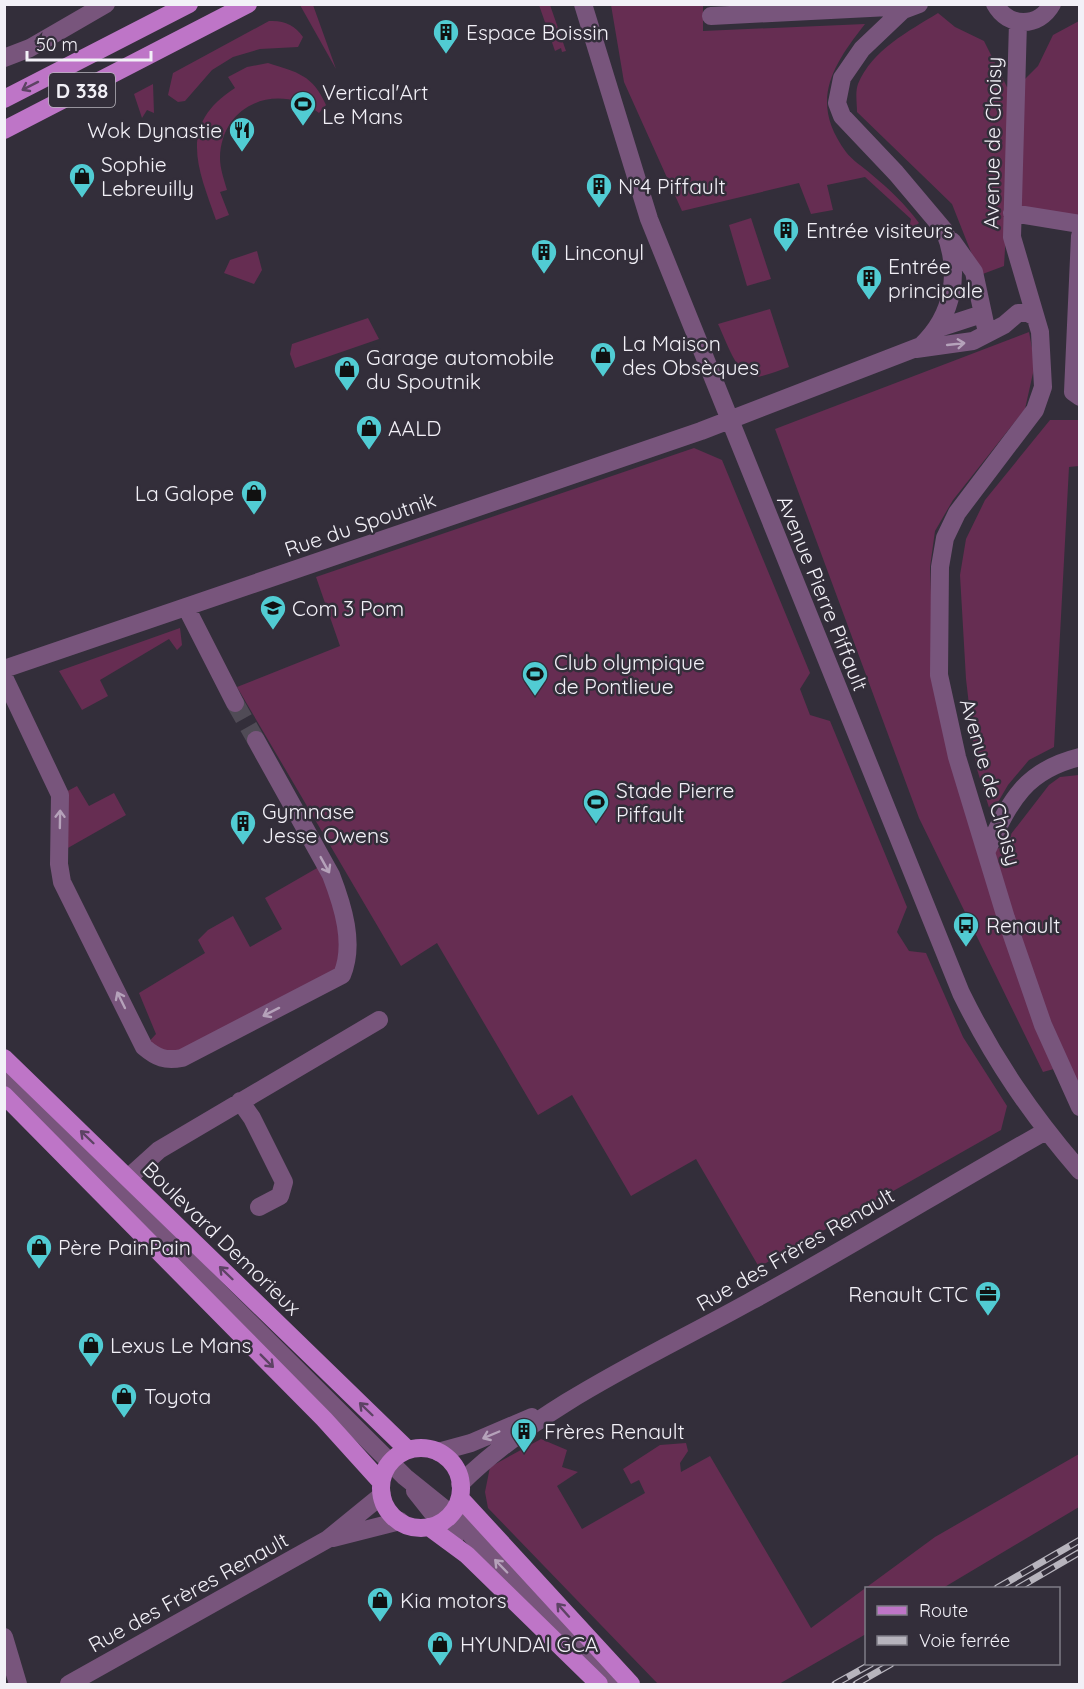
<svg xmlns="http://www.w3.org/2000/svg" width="1084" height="1689" viewBox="0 0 1084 1689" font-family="Quicksand,sans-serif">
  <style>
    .green { fill: #662d52 }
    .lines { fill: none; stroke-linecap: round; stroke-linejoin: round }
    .minor-tunnel { stroke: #504b56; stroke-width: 18; stroke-dasharray: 18 9; stroke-linecap: butt }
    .minor { stroke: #78557c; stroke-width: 18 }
    .major { stroke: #be75c7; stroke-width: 18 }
    .rail-casing { stroke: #b7b4bd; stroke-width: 7 }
    .rail { stroke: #332e3a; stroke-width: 4.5; stroke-dasharray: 14; stroke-linecap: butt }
    .oneway { stroke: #5d4364 }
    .oneway2 { stroke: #b5a2ba }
    .labels { text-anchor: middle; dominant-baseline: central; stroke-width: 5; stroke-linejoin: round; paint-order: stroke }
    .shield { fill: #332e3a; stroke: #b9b6be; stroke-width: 1.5 }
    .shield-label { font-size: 20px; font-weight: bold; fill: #f2f0f7 }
    .poi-label { font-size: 21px; fill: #f2f0f7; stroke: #332e3a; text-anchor: start }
    .street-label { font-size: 21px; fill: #f2f0f7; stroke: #332e3a }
  </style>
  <rect width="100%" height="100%" fill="#332e3a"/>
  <path class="green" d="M300 5H313L336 69Z
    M539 5H550L566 51 562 52 561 48 555 51Z
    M611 5H703V31L865 24C832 66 809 102 846 152 852 160 863 167 871 174 889 189 905 204 919 223L908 233 911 219 865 177 827 185 833 210 811 214 799 183 682 211 624 82Z
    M938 13 955 27 984 41 1007 87 1014 90 1038 66 1053 35 1079 21V224L1011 213 1006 232 1004 266 980 275 952 204 857 112C857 104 855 92 858 84 872 50 909 31 938 13Z
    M269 21C284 20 295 25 303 37L298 47 260 49 233 57 212 70 185 101 178 102 168 95 173 73Z
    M268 63C297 72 313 75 326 105L319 113C279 82 221 103 220 158 220 169 224 179 227 190L220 192 229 215 216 220C198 168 177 125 235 88L228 77 247 67Z
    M153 84 154 113 147 110 142 118 134 94Z
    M751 218 771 279 747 286 729 225Z
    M257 251 262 270 254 284 224 273 230 260Z
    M770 309 789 367C779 370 767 376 756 377 738 379 725 338 718 324Z
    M368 318 379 339 295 368 290 354 292 344Z
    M1029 332 1035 364 1025 409 953 500 935 531 930 567 934 676 985 855 1001 847 1049 785 1060 777 1079 775V1082L1061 1067 1043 1072 919 818 775 429Z
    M1050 420H1080L1079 466 1069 467 1054 747 1029 760 1008 785 991 814 976 766 966 679 960 575 966 539 985 500Z
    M694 448 722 460 810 673 800 689 810 715 830 721 907 907 897 932 909 951 926 953 963 1037 1007 1106 1001 1130 759 1267 696 1159 631 1196 572 1095 538 1115 437 943 401 966 237 687 340 646 316 577Z
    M180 628 182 645 177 650 169 639 100 680 108 696 82 710 59 671Z
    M77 786 89 806 114 793 126 815 59 853 60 795Z
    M324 864 347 962 182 1058 144 1047 156 1034 139 993 205 953 198 940 208 930 233 916 250 947 282 929 265 898Z
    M541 1439 567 1450 562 1467 578 1472 557 1486 582 1529 645 1493 639 1480 631 1484 623 1469 660 1445 686 1443 688 1451 680 1463 681 1472 710 1456 811 1628 935 1537 1079 1454V1507L943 1588H866V1634L779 1684H658L488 1508 485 1492 490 1467Z"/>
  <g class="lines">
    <path class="minor-tunnel" d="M235 703 256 740"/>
    <path class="minor" d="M583 4 649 219 961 993C994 1060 1031 1114 1080 1171
      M995 4C1008 28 1039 28 1052 4
      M711 16 909 6
      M1018 22 1012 237 1040 332 1043 387 1035 410 957 513 945 538 940 567 939 675 957 757 1006 918 1043 1025 1080 1107
      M4 58 30 48 106 4
      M1012 213 1080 224
      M1080 236 1073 392 1080 397
      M952 241 974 272 986 328 994 330
      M936 329 982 314
      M916 349 973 341 1004 325 1018 313H1028L1035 317
      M186 607 235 703
      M4 669 701 431 921 346C954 315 961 271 944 230L896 173 842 116 837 103 842 78 862 49 903 10 919 4
      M4 677 60 795 59 864 62 882 144 1047C157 1058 165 1061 182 1058L342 975C355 944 343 906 331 875L256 740
      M987 850C1010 802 1023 771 1080 757
      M4 1078 405 1477 451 1514 614 1684
      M240 1101 252 1118 284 1182 280 1196 259 1207
      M128 1178 159 1150 379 1020
      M438 1452 471 1443 532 1417
      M460 1484C541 1404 652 1356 751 1301 850 1247 947 1187 1046 1131
      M415 1491 454 1540
      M333 1538 400 1521
      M4 1637 18 1684
      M69 1684 328 1539 382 1495"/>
    <path class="major" d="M4 99 189 4
      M4 130 248 4
      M4 1058 408 1450
      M4 1095 324 1419 381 1482
      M381 1488a40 40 0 1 1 80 0a40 40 0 1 1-80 0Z
      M460 1498 631 1684
      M429 1527 467 1555 599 1684"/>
    <g class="rail-casing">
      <path id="rail" d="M997 1588 1080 1540
        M1018 1588 1080 1552
        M835 1684 871 1664
        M856 1684 891 1664"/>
    </g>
    <use href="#rail" class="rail"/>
  </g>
  <defs><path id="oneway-shaft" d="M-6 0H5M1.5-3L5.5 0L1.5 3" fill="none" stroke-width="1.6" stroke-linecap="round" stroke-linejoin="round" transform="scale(1.5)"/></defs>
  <g class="oneway">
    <use href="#oneway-shaft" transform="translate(30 86) rotate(153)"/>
    <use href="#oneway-shaft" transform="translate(87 1137) rotate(-136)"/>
    <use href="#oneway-shaft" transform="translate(226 1273) rotate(-136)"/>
    <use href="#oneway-shaft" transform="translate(267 1361) rotate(45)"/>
    <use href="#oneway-shaft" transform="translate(366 1409) rotate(-136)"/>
    <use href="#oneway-shaft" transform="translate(563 1610) rotate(-132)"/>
  </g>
  <g class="oneway2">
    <use href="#oneway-shaft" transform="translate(956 344) rotate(-6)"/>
    <use href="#oneway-shaft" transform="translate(60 819) rotate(-89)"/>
    <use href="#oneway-shaft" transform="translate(325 865) rotate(61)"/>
    <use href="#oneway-shaft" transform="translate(121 1000) rotate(-116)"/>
    <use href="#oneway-shaft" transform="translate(271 1012) rotate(153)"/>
    <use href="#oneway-shaft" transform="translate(491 1435) rotate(157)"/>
    <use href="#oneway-shaft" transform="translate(501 1566) rotate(-134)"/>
  </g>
  <defs>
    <g id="building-pin" transform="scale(1.35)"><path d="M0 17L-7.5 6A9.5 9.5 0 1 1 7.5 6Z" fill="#51ccd3" stroke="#332e3a"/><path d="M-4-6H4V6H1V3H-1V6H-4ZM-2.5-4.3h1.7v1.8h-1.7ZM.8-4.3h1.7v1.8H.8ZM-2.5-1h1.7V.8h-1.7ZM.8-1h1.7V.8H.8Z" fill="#111"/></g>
    <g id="stadium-pin" transform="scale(1.35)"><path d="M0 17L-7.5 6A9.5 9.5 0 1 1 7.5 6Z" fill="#51ccd3" stroke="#332e3a"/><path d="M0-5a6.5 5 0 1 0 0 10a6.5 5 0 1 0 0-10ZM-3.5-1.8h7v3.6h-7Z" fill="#111"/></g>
    <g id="restaurant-pin" transform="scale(1.35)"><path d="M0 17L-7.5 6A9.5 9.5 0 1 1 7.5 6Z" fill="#51ccd3" stroke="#332e3a"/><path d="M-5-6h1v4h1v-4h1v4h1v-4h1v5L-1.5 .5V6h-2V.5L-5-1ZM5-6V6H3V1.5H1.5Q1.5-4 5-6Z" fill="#111"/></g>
    <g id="shop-pin" transform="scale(1.35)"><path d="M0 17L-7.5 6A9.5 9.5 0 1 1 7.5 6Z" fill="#51ccd3" stroke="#332e3a"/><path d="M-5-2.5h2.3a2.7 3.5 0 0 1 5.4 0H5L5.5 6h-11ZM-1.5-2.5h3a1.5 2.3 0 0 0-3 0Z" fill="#111"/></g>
    <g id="school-pin" transform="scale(1.35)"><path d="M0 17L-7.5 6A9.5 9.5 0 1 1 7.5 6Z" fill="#51ccd3" stroke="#332e3a"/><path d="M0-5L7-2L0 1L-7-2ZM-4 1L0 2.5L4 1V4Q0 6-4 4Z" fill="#111"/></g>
    <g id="bus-pin" transform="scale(1.35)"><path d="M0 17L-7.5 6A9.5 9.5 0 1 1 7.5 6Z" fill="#51ccd3" stroke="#332e3a"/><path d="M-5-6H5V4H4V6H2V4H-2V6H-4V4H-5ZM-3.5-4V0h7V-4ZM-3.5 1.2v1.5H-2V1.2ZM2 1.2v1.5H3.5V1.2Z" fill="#111"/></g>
    <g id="office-pin" transform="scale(1.35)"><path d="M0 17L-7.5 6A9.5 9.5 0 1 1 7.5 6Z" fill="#51ccd3" stroke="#332e3a"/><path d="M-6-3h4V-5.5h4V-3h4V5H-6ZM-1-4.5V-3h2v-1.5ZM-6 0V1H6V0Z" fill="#111"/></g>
  </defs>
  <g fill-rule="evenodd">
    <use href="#building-pin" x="446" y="32"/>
    <use href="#stadium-pin" x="303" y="104"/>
    <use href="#restaurant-pin" x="242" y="130"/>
    <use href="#shop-pin" x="82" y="176"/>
    <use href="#building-pin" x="599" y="186"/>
    <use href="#building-pin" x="786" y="230"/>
    <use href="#building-pin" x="544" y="252"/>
    <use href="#building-pin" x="869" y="278"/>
    <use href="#shop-pin" x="603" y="355"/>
    <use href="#shop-pin" x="347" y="369"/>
    <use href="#shop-pin" x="369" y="428"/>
    <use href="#shop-pin" x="254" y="493"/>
    <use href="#school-pin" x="273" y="608"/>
    <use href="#stadium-pin" x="535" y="674"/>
    <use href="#stadium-pin" x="596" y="802"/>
    <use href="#building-pin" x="243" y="823"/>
    <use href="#bus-pin" x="966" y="925"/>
    <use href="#shop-pin" x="39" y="1247"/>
    <use href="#office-pin" x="988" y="1294"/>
    <use href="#shop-pin" x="91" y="1345"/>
    <use href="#shop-pin" x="124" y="1396"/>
    <use href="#building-pin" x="524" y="1431"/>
    <use href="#shop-pin" x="380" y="1600"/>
    <use href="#shop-pin" x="440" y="1644"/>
  </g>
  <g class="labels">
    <rect class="shield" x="49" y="73" width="66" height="34" rx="4.5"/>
    <g class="shield-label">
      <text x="82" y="90">D 338</text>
    </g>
    <g class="poi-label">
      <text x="466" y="32">Espace Boissin</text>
      <text x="322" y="92">Vertical'Art<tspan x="322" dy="24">Le Mans</tspan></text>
      <text x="222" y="130" text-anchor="end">Wok Dynastie</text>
      <text x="101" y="164">Sophie<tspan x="101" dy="24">Lebreuilly</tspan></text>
      <text x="618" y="186">N°4 Piffault</text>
      <text x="806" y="230">Entrée visiteurs</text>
      <text x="564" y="252">Linconyl</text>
      <text x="888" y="266">Entrée<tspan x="888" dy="24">principale</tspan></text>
      <text x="622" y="343">La Maison<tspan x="622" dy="24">des Obsèques</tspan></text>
      <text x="366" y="357">Garage automobile<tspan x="366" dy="24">du Spoutnik</tspan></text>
      <text x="388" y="428">AALD</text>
      <text x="234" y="493" text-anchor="end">La Galope</text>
      <text x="292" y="608">Com 3 Pom</text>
      <text x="554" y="662">Club olympique<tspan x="554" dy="24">de Pontlieue</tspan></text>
      <text x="616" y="790">Stade Pierre<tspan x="616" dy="24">Piffault</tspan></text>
      <text x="262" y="811">Gymnase<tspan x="262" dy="24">Jesse Owens</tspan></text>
      <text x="986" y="925">Renault</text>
      <text x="58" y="1247">Père PainPain</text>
      <text x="968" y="1294" text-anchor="end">Renault CTC</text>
      <text x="110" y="1345">Lexus Le Mans</text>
      <text x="144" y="1396">Toyota</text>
      <text x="544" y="1431">Frères Renault</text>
      <text x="400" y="1600">Kia motors</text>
      <text x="460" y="1644">HYUNDAI GCA</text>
    </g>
    <g class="street-label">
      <text transform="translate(992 143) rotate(-89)">Avenue de Choisy</text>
      <text transform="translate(360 524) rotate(-19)">Rue du Spoutnik</text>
      <text transform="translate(823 593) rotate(68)">Avenue Pierre Piffault</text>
      <text transform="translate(991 782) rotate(74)">Avenue de Choisy</text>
      <text transform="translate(222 1238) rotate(44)">Boulevard Demorieux</text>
      <text transform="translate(795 1249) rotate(-30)">Rue des Frères Renault</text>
      <text transform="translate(188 1592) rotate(-29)">Rue des Frères Renault</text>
    </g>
  </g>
  <rect width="1084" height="1689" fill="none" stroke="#f2f0f7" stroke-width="12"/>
  <rect x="865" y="1587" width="195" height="78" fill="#332e3a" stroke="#7f7c86" stroke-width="1.5"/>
  <rect x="877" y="1606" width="30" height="9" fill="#be75c7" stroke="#7f7c86" stroke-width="1.5"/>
  <text x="919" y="1617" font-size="18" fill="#f2f0f7">Route</text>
  <rect x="877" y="1636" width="30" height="9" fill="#b7b4bd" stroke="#7f7c86" stroke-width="1.5"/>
  <text x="919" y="1647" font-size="18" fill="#f2f0f7">Voie ferrée</text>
  <path d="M27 51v9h124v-9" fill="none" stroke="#f2f0f7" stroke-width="3"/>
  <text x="36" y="51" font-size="18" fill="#f2f0f7" stroke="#332e3a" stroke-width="4.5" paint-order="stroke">50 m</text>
</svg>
